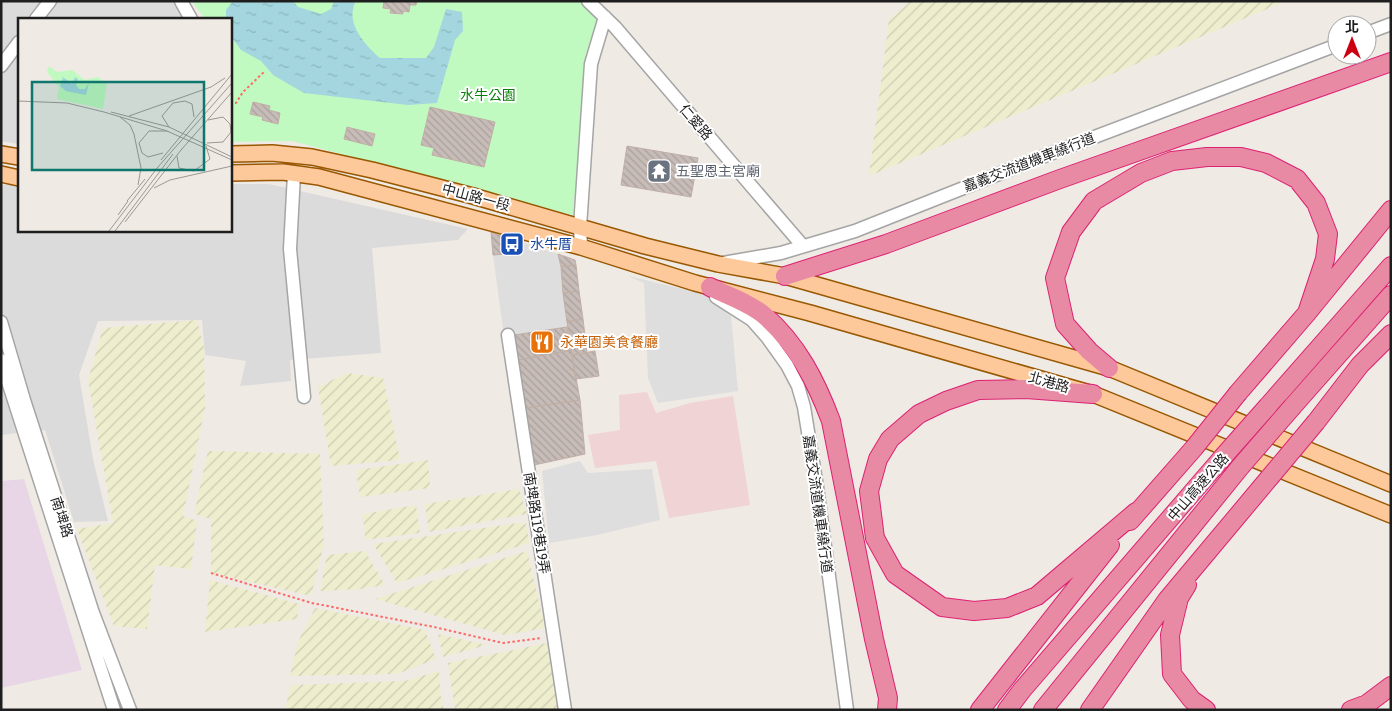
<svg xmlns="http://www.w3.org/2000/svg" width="1392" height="711" viewBox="0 0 1392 711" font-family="'Asap Condensed','Noto Sans TC',sans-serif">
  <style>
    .residential { fill: #dcdbdb }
    .commercial { fill: #f0d3d4 }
    .industrial { fill: #e8d6e7 }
    .farmland { fill: url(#farmland-furrows) }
    .park { fill: #c1fac0 }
    .parking { fill: #dedede }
    .water { fill: url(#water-ripples) }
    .building { fill: url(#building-back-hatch); stroke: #c1afa6 }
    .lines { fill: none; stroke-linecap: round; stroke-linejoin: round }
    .minor-casing { stroke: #a5a5a5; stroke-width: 15 }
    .major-casing { stroke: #985700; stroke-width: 18 }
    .highway-casing { stroke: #dd2173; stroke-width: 20 }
    .path { stroke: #fc6968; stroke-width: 2; stroke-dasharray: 2.5 2.5; stroke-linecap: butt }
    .minor { stroke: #fff; stroke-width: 12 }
    .major { stroke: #fdc99b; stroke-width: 15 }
    .highway { stroke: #e88aa4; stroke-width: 18 }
    .highway-bridge-casing { stroke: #dd2173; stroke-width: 20; stroke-linecap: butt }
    .highway-bridge { stroke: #e88aa4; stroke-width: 18 }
    .labels { text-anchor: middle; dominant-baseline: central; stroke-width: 4; stroke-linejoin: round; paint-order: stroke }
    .park-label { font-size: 14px; fill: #0b7e0a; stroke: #fff }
    .street-label { font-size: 14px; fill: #1e1e1e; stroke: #fff }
    .worship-label { font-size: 14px; fill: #5b616d; stroke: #fff; text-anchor: start }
    .transit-label { font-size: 14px; fill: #164399; stroke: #fff; text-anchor: start }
    .food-label { font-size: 14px; fill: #c56008; stroke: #fff; text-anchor: start }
    .inset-road { fill: none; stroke: #9b9895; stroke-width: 1 }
    .view { fill: #0f766e; fill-opacity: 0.15; stroke: #0f766e; stroke-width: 2.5 }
    .inset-edge { fill: none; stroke: #1e1e1e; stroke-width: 2.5 }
  </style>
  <defs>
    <pattern id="farmland-furrows" width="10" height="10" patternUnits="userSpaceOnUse" patternTransform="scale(1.25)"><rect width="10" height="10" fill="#eeeecf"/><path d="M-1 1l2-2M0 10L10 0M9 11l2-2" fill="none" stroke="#ccccb1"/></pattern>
    <pattern id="water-ripples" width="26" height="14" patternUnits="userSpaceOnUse" patternTransform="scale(1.25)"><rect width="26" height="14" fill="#a3d6de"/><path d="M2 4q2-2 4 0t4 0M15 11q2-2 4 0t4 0" fill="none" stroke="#8cb7be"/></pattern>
    <pattern id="building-back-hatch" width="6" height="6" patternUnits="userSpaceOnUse" patternTransform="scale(1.25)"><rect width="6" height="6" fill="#c7bcb7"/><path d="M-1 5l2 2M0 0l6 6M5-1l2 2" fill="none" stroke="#aaa19d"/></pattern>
  </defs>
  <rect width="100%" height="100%" fill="#efeae4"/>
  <path class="residential" d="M1 1H186L193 19H19V144L1 141Z
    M230 184H269L468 229 458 240 372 248 381 353 290 360 291 381 240 386 246 361 205 355 202 320 98 321 79 375 93 459 108 521 74 522 45 430 1 435V185H19V230H230Z"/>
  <path class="commercial" d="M647 392 656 413 690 403 733 396 750 505 669 518 656 461 595 468 588 435 620 430 619 395Z"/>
  <path class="industrial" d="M24 479 82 670 1 688V481Z"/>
  <path class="farmland" d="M911 1H1286L869 176 889 19Z
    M197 320 204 348 205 408 183 516 197 521 191 569 155 565 147 629 114 626 77 529 113 523 88 380 103 328Z
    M347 373 383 378 400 460 331 466 318 387Z
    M208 451 320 454 324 544 311 596 211 573V519L194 514Z
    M428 460 430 488 360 497 356 470Z
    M519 489 527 514 429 532 425 504Z
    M416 505 420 533 365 540 363 514Z
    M525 522 530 543 397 583 373 544Z
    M365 551 385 585 360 589 320 591 327 555Z
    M527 551 545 628 505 635 375 599Z
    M210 580 299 604 297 619 205 632Z
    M315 608 425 630 436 659 397 674 290 676 298 642Z
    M438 634 487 645 443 657Z
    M547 643 559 710H455L448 663Z
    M439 671 441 698 444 710H285L291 685 405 681Z"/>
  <path class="park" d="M192 1H586L605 17 586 66 573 215 292 141 230 142V19H205Z"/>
  <path class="parking" d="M502 236 558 254 560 261 567 327 504 336 493 255 506 254 503 245Z
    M628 276 704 294 731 316 738 391 658 403 648 378 644 283Z
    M580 461 588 473 652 469 660 520 597 535 549 543 542 471Z"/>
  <path class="water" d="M233 1H293L298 7 321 14 331 9 334 1H356C344 22 365 45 380 58H426L434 47 446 9 462 12 463 31 455 40 437 103 408 105 304 93 273 75 261 61 241 50 230 35V19H226V10Z"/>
  <path class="building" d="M384 1H417L416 5H410L409 12 403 11V14L390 13 391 9 383 8Z
    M253 102 270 106 269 110 280 113 278 124 262 120 263 117 250 114Z
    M430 107 495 122 484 167 432 155 434 148 421 145Z
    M347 127 375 134 372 146 344 139Z
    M627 146 698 158 691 197 621 185Z
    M491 232 502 236 503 245H506V254L493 255Z
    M558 254 575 260 576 265 561 267Z
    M576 265 579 291 563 293 561 267Z
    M579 291 583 319 567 322 563 293Z
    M583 319 587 353 572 355 567 322Z
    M567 327 571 350 518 360 514 335Z
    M571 350 580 400 526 408 518 360Z
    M595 351 599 376 576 379 572 355Z
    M580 400 585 454 534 465 526 408Z"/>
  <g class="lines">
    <g class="minor-casing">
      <path id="minor" d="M181 1 191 19
        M588 1 615 27 802 245
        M36 19 50 1
        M1367 33 1391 24
        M1 66 19 42
        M294 174 290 249 304 397
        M581 247 580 227 591 64 605 17
        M723 263 781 253 855 231 1039 158 1337 45
        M716 297 752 320 767 337 787 365 798 386 804 407 817 487 847 710
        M1 322 24 400 93 613 130 710
        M508 335 565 710
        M1 360 114 710"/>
    </g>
    <g class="major-casing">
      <path id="major" d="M1 154 19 157
        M230 154 272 153 312 157 372 170 473 196 645 246 718 264 785 276 1109 368 1391 484
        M230 173 283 172 319 177 581 247 695 283 810 313 1093 394 1391 515
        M1 174 19 178"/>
    </g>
    <g class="highway-casing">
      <path id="highway" d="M785 276 886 244 1060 179 1391 62
        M710 287C728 296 750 303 765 316 797 344 816 381 831 421L874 639 888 698 887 710
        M1109 368 1089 351 1065 324 1055 278 1071 232 1094 201 1141 173 1172 161 1207 157H1241L1266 163 1297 179 1316 203 1328 234 1325 259 1307 313
        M1238 393 1307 313 1391 210
        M1093 394 1026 389 978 390 946 401 919 414 890 439 878 459 869 491 875 538 895 574 942 607 974 611 1007 608 1037 596 1136 512
        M1268 406 1391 266
        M1293 406 1391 295
        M1316 422 1360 365 1391 334
        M1130 521 1194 448
        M1187 585 1179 598 1170 635 1172 674 1192 700 1206 710
        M980 710 1110 545
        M1007 710 1022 690 1222 458
        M1043 710 1241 466
        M1090 710 1167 600 1270 477
        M1351 710 1367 704 1391 686"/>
    </g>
    <path class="path" d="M230 103H236L243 92 264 72
      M211 573 312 603 434 627 503 643 542 638"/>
    <use href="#minor" class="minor"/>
    <use href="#major" class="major"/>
    <use href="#highway" class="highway"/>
    <g class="highway-bridge-casing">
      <path id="highway-bridge" d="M1194 448 1238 393
        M1222 458 1268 406
        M1241 466 1293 406
        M1270 477 1316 422"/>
    </g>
    <use href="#highway-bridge" class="highway-bridge"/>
  </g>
  <defs>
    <g id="temple-square" transform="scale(1.25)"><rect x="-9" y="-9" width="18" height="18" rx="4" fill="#6b7280" stroke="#fff"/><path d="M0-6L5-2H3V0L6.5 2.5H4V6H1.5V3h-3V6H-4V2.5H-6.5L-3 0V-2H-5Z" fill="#fff"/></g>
    <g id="bus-square" transform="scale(1.25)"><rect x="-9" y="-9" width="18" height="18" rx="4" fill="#1a4fb4" stroke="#fff"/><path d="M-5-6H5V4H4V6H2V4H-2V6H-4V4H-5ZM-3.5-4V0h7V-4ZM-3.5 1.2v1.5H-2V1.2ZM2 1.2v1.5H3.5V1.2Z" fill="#fff"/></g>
    <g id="restaurant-square" transform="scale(1.25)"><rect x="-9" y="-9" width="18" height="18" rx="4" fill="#e8710a" stroke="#fff"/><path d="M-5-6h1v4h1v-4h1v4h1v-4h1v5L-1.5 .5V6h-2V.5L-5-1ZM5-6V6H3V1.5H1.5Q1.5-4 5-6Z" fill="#fff"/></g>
  </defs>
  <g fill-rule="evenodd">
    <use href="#temple-square" x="659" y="171"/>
    <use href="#bus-square" x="512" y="244"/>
    <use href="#restaurant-square" x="542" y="342"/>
  </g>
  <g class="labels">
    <g class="park-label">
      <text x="488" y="95">水牛公園</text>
    </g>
    <g class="street-label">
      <text transform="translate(696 122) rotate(49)">仁愛路</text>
      <text transform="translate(1029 162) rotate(-21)">嘉義交流道機車繞行道</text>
      <text transform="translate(476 197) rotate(15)">中山路一段</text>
      <text transform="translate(1049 382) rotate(16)">北港路</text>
      <text transform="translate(1198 487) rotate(-49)">中山高速公路</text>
      <text transform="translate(818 504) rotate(82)">嘉義交流道機車繞行道</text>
      <text transform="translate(62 517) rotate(72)">南埤路</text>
      <text transform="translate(537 523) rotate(81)">南埤路119巷19弄</text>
    </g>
    <g class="worship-label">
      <text x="676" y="171">五聖恩主宮廟</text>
    </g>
    <g class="transit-label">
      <text x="530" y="244">水牛厝</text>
    </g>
    <g class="food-label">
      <text x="560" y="342">永華園美食餐廳</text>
    </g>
  </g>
  <g transform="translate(18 18)">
    <rect width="214" height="214" fill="#efeae4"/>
    <path d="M31 48 39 54 54 52 67 62 80 59 89 66 85 91 39 81 41 69 29 54Z" fill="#c1fac0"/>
    <path d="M45 59 54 66 57 59 60 61 58 67 61 71H67L71 65 68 77 48 73 42 68Z" fill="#a3d6de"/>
    <path class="inset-road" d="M0 83 49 85 86 94 149 113 214 142M93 94 151 109 214 139M111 98 193 69 207 60M102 99 112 107 116 116 123 150 120 167M151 109 144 98 155 85 167 83 174 86 176 99M189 125 205 124 213 114 212 106 205 99 190 102M145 135 130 139 124 135 121 125 131 113H149M159 138 161 150 176 153 192 141 188 128M143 142 214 56M136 170 152 162 214 148M109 183 127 161M100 197 110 183M107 204 163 132 214 74M91 213 140 149 214 65M97 213 155 136"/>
    <path class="view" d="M14 64H186V152H14Z"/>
    <rect width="214" height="214" class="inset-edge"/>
  </g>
  <rect width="1392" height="711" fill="none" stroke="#1e1e1e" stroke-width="5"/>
  <g transform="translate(1352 40)"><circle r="24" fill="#ffffff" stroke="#a5a5a5"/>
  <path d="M0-4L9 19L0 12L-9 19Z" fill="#cc0013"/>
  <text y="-8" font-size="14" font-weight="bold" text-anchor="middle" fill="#1e1e1e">北</text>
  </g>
</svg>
